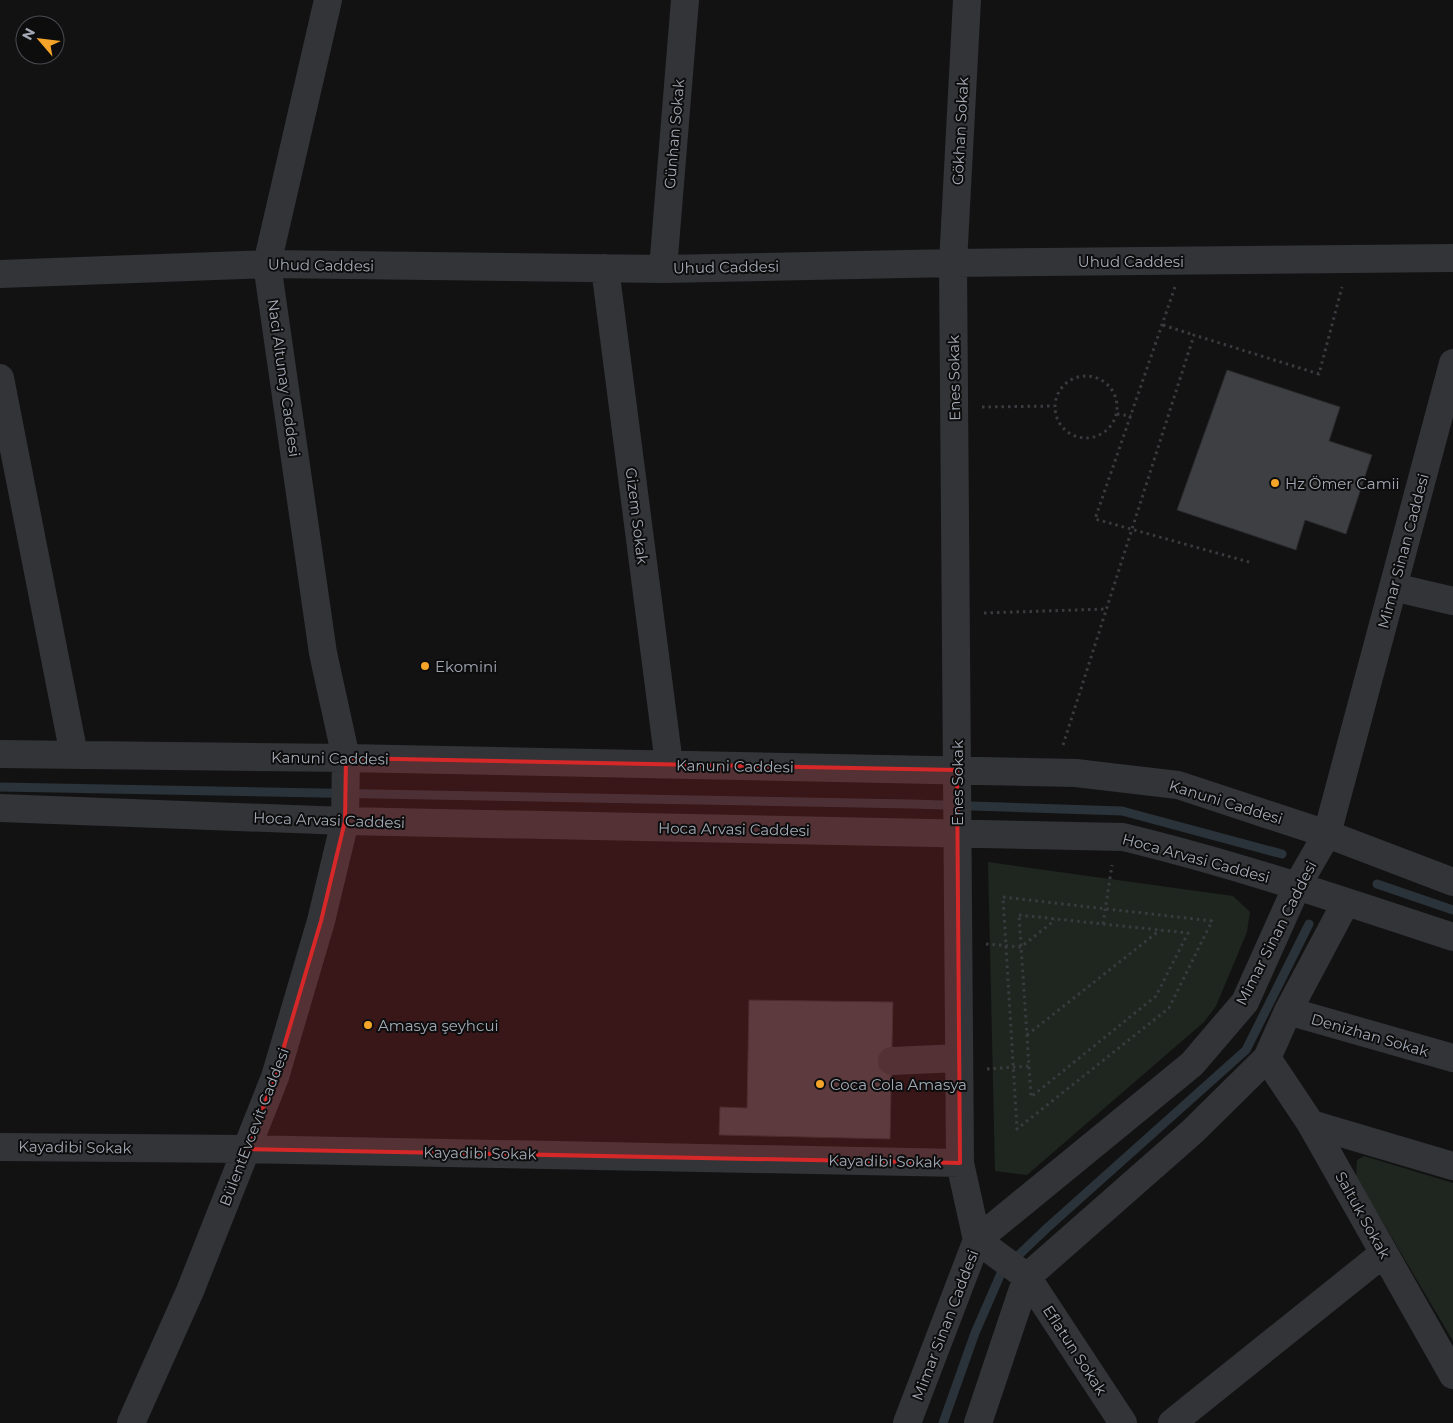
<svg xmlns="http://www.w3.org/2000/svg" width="1453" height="1423" viewBox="0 0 1453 1423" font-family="Montserrat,sans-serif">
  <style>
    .green { fill: #1e261f }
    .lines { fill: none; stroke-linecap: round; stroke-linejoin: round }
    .stream { stroke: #2a3339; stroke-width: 9 }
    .building { fill: #3e3f43; stroke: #2c2c2f }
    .path { stroke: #393b3f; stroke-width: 3; stroke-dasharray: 2.5 4; stroke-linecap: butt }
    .minor { stroke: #333438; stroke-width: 28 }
    .marked { fill: #d62828; fill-opacity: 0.2; stroke: #d62828; stroke-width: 4; stroke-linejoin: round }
    .poi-dot { fill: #f4a529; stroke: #0d0d0e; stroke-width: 2 }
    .labels { text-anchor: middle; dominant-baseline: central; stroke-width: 4; stroke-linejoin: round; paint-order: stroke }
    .street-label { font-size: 15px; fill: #a3a9b4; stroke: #0d0d0e }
    .poi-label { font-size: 15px; fill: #a3a9b4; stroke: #0d0d0e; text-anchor: start }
  </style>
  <rect width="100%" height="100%" fill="#121213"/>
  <path class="green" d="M988 862 1233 896 1250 912 1247 932 1216 1006 1204 1022 1027 1175 995 1171Z
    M1364 1156 1453 1183V1341L1356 1177 1357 1160Z"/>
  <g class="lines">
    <path class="stream" d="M0 787 912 804 1122 811 1282 854
      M1377 884 1453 910
      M943 1423 975 1333 1002 1271 1047 1228 1246 1050 1309 924"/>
  </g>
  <path class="building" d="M1227 370 1340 407 1329 441 1372 455 1346 534 1305 520 1296 550 1177 510Z
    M749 1000 893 1002 890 1139 719 1135 720 1107 747 1108Z"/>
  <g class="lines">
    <path class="path" d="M1175 287 1095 519 1249 562
      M1163 325 1194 335
      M1055 407a31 31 0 1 1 62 0a31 31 0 1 1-62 0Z
      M982 407 1054 406
      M1117 414 1131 416
      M984 613 1106 609
      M1063 745 1194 335 1319 374 1342 287
      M1003 897 1212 921 1169 1008 1017 1129Z
      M1019 915 1188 933 1156 996 1031 1097Z
      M1103 924 1112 865
      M986 944 1021 947 1055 920
      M1027 1035 1160 930
      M987 1069 1029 1066"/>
    <path class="minor" d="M967 0 953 263 960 1163 977 1240 1027 1277 1123 1423
      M605 268 669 764
      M663 269 685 0
      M0 274 267 264 663 269 953 263 1453 258
      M0 378 74 755
      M1393 587 1453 601
      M0 754 346 758 1076 773 1178 785 1327 834 1453 882
      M0 808 345 821 1123 837C1235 864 1344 901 1453 937
      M1288 1011 1453 1058
      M1267 1058 1311 1124 1453 1375
      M892 1061 959 1058
      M1311 1124 1453 1166
      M0 1147 247 1149 960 1163
      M131 1423 190 1291 275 1077 321 921 345 821 346 758 323 653 267 264 328 0
      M907 1423 977 1240 1192 1064 1245 1002 1297 886 1327 834 1453 363
      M978 1423 1027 1277 1193 1131 1267 1058 1288 1011 1346 902
      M1172 1423 1384 1253"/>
  </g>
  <path class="marked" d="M346 758 957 770 960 1163 247 1149 275 1077 321 921 345 821Z"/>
  <g class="poi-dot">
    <circle cx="1275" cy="483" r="5"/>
    <circle cx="425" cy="666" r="5"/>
    <circle cx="368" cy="1025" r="5"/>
    <circle cx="820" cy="1084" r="5"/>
  </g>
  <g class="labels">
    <g class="street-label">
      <text transform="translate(960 131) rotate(-87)">Gökhan Sokak</text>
      <text transform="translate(674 134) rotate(-85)">Günhan Sokak</text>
      <text x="1131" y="261">Uhud Caddesi</text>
      <text transform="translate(321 265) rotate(1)">Uhud Caddesi</text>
      <text transform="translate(726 267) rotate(-1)">Uhud Caddesi</text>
      <text transform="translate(284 378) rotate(82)">Naci Altunay Caddesi</text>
      <text transform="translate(954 378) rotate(-91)">Enes Sokak</text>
      <text transform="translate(637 516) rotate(83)">Gizem Sokak</text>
      <text transform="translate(1403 551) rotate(-75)">Mimar Sinan Caddesi</text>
      <text transform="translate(330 758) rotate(1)">Kanuni Caddesi</text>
      <text transform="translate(735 766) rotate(1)">Kanuni Caddesi</text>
      <text transform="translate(957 783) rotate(-90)">Enes Sokak</text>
      <text transform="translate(1226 802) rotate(17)">Kanuni Caddesi</text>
      <text transform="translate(329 820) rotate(2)">Hoca Arvasi Caddesi</text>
      <text transform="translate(734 829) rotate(1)">Hoca Arvasi Caddesi</text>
      <text transform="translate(1196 858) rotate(15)">Hoca Arvasi Caddesi</text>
      <text transform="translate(1276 933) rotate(-63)">Mimar Sinan Caddesi</text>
      <text transform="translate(1370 1035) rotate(16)">Denizhan Sokak</text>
      <text transform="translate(254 1127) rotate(-69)">BülentEvcevit Caddesi</text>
      <text transform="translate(75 1147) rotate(1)">Kayadibi Sokak</text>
      <text transform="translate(480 1153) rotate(1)">Kayadibi Sokak</text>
      <text transform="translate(885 1161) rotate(1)">Kayadibi Sokak</text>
      <text transform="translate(1363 1215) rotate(61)">Saltuk Sokak</text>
      <text transform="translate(945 1325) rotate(-69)">Mimar Sinan Caddesi</text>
      <text transform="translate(1075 1350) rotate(57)">Eflatun Sokak</text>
    </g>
    <g class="poi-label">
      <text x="1285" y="483">Hz Ömer Camii</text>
      <text x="435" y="666">Ekomini</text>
      <text x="378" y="1025">Amasya şeyhcui</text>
      <text x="830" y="1084">Coca Cola Amasya</text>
    </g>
  </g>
  <g transform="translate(40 40) rotate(298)"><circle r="24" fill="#0d0d0e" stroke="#494b50"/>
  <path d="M0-4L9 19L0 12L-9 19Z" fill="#f4a529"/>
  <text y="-8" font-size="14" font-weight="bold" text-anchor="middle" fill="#a3a9b4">N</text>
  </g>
</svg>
